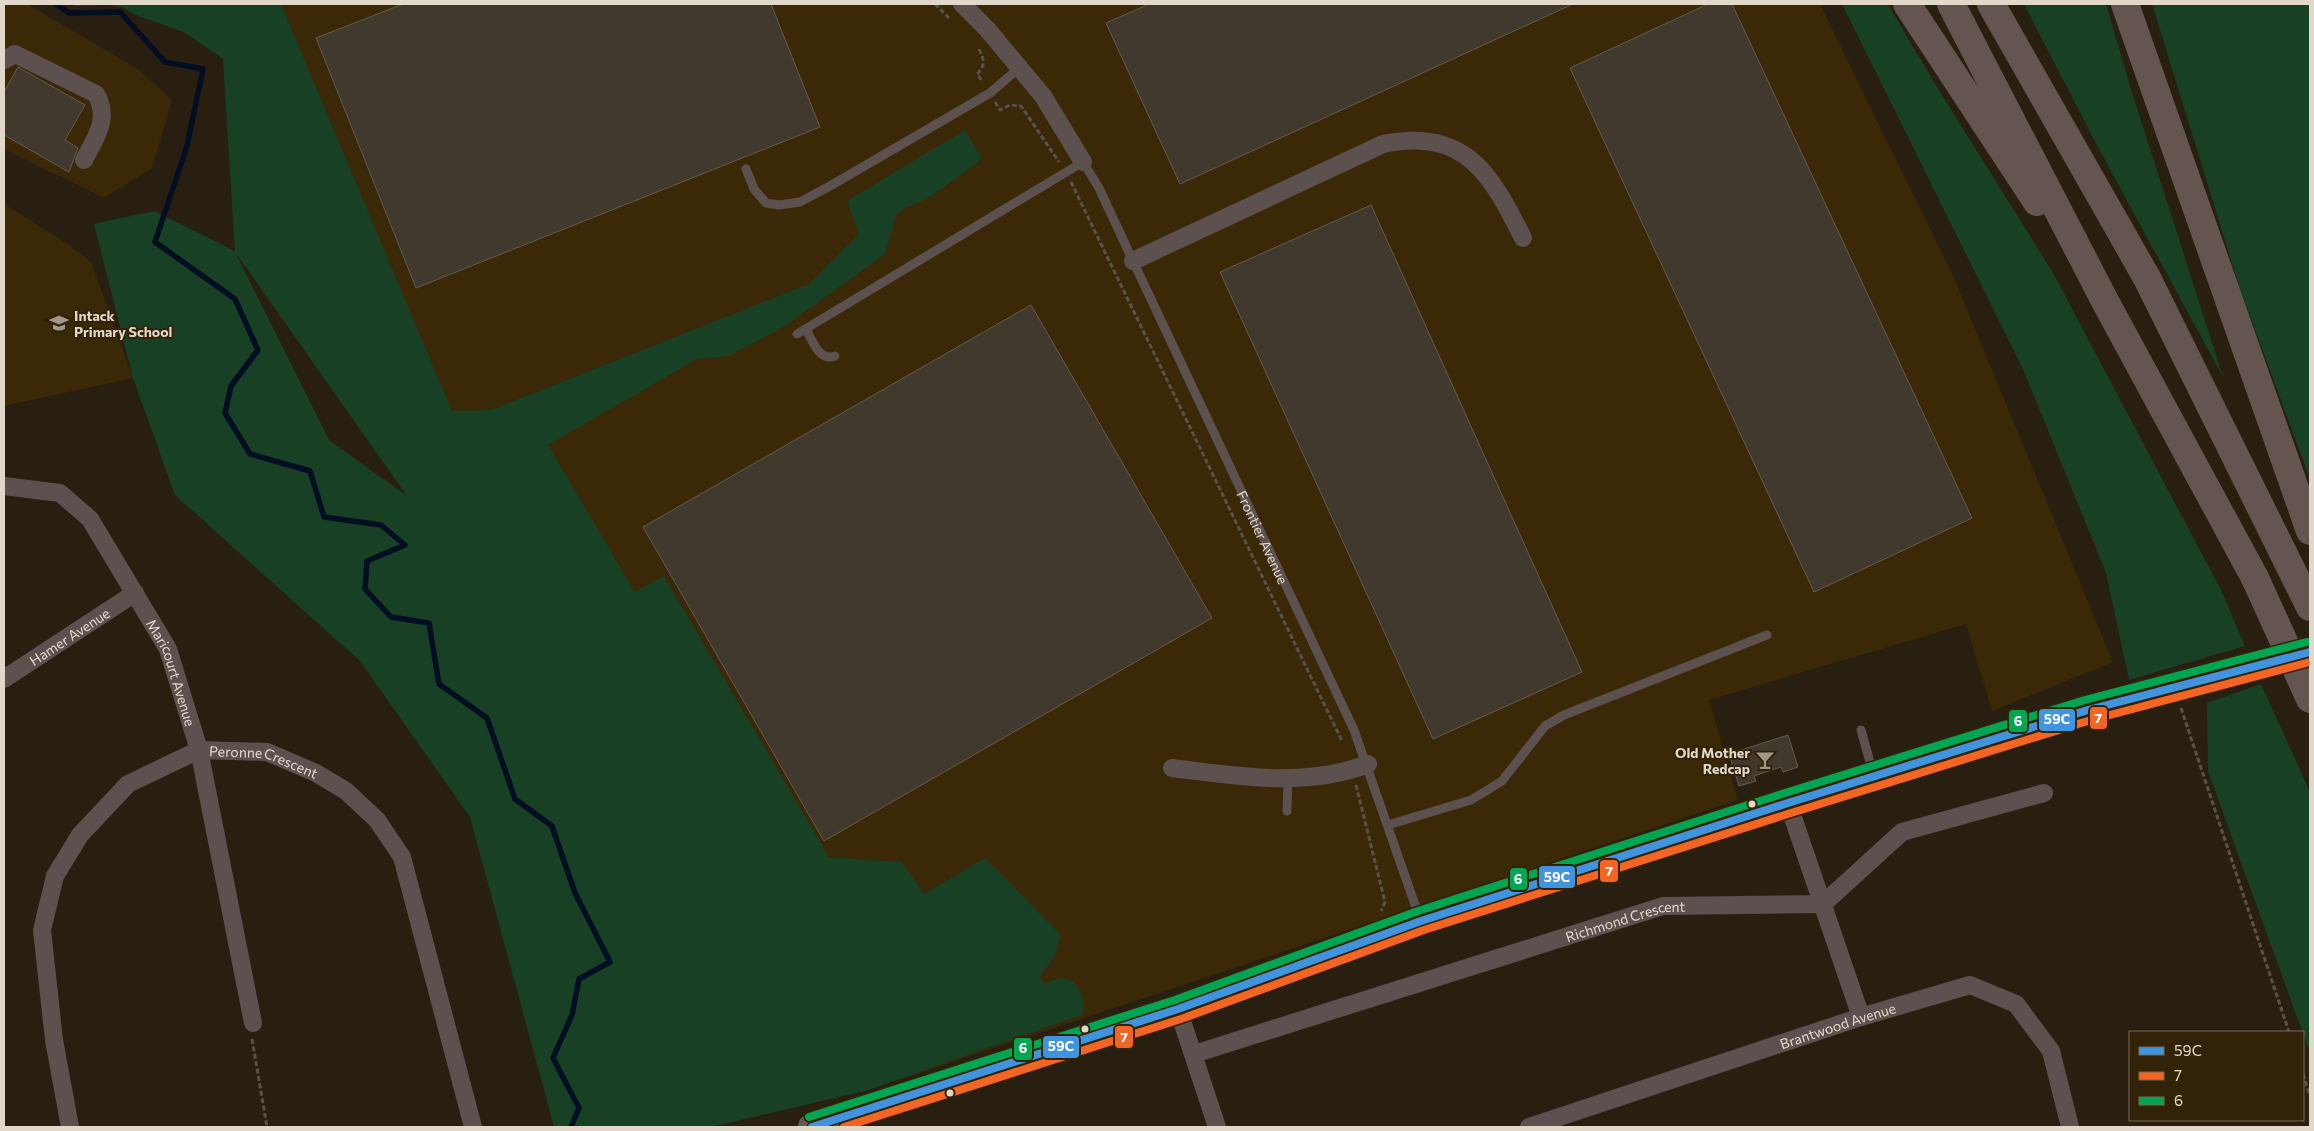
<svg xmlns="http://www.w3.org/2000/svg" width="2314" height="1131" viewBox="0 0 2314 1131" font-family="Commissioner,sans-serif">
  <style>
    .built { fill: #3a2807 }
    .green { fill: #174024; fill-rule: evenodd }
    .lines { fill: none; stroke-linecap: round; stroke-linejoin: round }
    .stream { stroke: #040e22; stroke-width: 5.5 }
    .building { fill: #41392e; stroke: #645b50 }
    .path { stroke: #59514c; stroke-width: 3; stroke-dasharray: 5 2.5; stroke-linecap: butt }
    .service { stroke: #5c514f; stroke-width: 9 }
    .minor { stroke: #5c514f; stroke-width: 18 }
    .primary { stroke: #665855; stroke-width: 28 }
    .motorway { stroke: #645551; stroke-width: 28 }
    .motorway-bridge { stroke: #645551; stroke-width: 28 }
    .bus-1-casing { stroke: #322207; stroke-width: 11 }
    .bus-2-casing { stroke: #322207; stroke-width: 11 }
    .bus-3-casing { stroke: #322207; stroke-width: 11 }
    .bus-1 { stroke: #4094de; stroke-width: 8 }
    .bus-2 { stroke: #f26522; stroke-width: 8 }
    .bus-3 { stroke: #00a651; stroke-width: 8 }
    .bus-dot { fill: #e2d8c9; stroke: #322207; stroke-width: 2 }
    .labels { text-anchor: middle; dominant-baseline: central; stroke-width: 4; stroke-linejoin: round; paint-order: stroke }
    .poi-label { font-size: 14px; font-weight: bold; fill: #e2d8c9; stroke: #322207; text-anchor: start }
    .street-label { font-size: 14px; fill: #e2d8c9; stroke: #322207 }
    .line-badge { stroke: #322207; stroke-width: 2 }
    .badge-label { font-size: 14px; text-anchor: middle; font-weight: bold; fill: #fff }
  </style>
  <rect width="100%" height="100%" fill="#281f11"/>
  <path class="built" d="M4 4H27L138 69 172 100 152 168 104 198 4 149Z
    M208 4H1820L1954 278 2113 662 1992 711 1966 624 1709 700 1738 800 865 1091 235 252 223 53Z
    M4 204 71 246 91 262 133 378 4 406Z"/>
  <path class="green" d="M72 4H281L452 411 491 410 809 284 859 234 847 201 965 130 982 159 942 189 920 202 905 208 896 216 885 254 785 326 729 356 697 359 548 445 635 592 664 576 829 857 902 862 924 894 985 858 1061 935 1054 958 1040 976 1044 984C1051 981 1060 976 1067 979 1081 984 1087 1003 1082 1015L865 1091 711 1127H554L470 817 360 661 175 495 133 378 94 224 154 211 235 251 223 59 184 32 138 16 124 8 109 5 76 6ZM237 256H238L407 496 329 440Z
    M1842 4H1888L1935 84 2053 273 2221 590 2245 646 2129 680 2106 573 2023 369Z
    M2024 4H2106L2130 86 2223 377 2099 149Z
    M2152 4H2310V479L2239 286Z
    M2261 684 2310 792V1053L2208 771 2207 703Z"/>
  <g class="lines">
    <path class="stream" d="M56 4 69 13 120 12 165 62 203 69 187 146 155 242 235 299 258 350 231 386 225 413 250 454 310 471 324 517 381 525 405 545 367 561 365 589 391 617 429 623 439 684 487 718 515 799 552 826 575 893 610 962 579 979 572 1015 553 1058 579 1108 571 1127"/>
  </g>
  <path class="building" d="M403 4H771L820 127 416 288 316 38Z
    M1149 4H1573L1180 184 1106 23Z
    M1708 4H1732L1972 518 1814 592 1570 68Z
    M18 67 85 105 65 140 78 148 69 172 4 135V92Z
    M1371 205 1582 672 1433 739 1220 272Z
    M1031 305 1212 618 824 841 643 527Z
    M1788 735 1798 767 1783 772 1781 767 1754 776 1756 781 1739 786 1729 754Z"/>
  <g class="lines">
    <path class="path" d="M935 4 949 18
      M979 49C984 60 986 65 977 74L983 82
      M995 102 1000 110 1010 105 1021 106 1059 162
      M1071 182 1342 741
      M2181 708 2289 1032
      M1356 785 1385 902 1381 911
      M252 1039 267 1127
      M2303 1074 2310 1096"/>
    <g class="service">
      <path d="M746 169 754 189 766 203 779 205 800 202 830 186 990 93 1019 68"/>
      <path d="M806 329C812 340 819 362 835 356"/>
      <path id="s1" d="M797 334 1083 162 1099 188 1133 261 1354 730 1420 919"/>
      <path d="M1861 730 1873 773"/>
      <path d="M1287 811 1288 778"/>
      <path d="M1388 825 1471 800 1486 791 1502 781 1545 726 1564 715 1767 635"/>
    </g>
    <g class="minor">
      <path d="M962 4 987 29 1043 96 1083 162"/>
      <path d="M4 60 15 54 96 94C110 119 96 137 84 160"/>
      <path d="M1133 261 1383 144C1465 127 1491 174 1523 238"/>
      <path id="s2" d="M4 486 60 493 90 519 168 649 199 750 253 1023"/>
      <path id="s3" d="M4 679 135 593"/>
      <path d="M1172 768C1237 776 1305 788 1368 764"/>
      <path d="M1788 803 1861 1017"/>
      <path d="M1178 1009 1217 1127"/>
      <path id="s4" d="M1194 1054 1663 906 1823 904 1902 832 2044 793"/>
      <path id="s5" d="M70 1127 54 1040 42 930 55 876 80 835 128 784 199 750 267 752 316 773 346 791 377 820 402 857 473 1127"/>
      <path id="s6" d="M1529 1127 1861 1017 1970 985 2016 1004 2051 1051 2070 1127"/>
    </g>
    <path class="primary" d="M812 1127 1178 1009 1421 921 1788 803 2088 710 2310 652"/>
    <path class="motorway" d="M1907 4 2037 202
      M1951 4 2106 303 2255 578
      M1991 4 2147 278 2310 607
      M2125 4 2310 531"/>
    <path class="motorway-bridge" d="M2255 578 2310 699"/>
    <g class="bus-1-casing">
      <path id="bus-1" d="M812 1127 1178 1009 1421 921 1788 803 2088 710 2310 652"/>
    </g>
    <g class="bus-2-casing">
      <path id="bus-2" d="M844 1127 1181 1019 1424 930 1791 813 2091 720 2310 662"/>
    </g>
    <g class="bus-3-casing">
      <path id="bus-3" d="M809 1117 1175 1000 1418 911 1785 793 2085 700 2307 642"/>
    </g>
    <use href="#bus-1" class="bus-1"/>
    <use href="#bus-2" class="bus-2"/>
    <use href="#bus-3" class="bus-3"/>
  </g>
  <defs>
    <g id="school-bare" transform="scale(1.5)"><path d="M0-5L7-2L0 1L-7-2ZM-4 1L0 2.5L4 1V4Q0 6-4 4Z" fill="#a19789" stroke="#322207" stroke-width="2.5" paint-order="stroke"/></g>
    <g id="bar-bare" transform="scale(1.5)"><path d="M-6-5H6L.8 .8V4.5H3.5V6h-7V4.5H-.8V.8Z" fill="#a19789" stroke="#322207" stroke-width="2.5" paint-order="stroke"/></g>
  </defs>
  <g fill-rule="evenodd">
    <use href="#school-bare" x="59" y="323"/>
    <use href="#bar-bare" x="1765" y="760"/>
  </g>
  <g class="bus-dot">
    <circle cx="1752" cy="804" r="4.5"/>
    <circle cx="1085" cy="1029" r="4.5"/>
    <circle cx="950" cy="1093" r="4.5"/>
  </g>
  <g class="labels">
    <g class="poi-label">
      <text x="74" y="315">Intack<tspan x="74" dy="16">Primary School</tspan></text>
      <text x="1750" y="752" text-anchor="end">Old Mother<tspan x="1750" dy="16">Redcap</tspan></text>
    </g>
    <g class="street-label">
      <text stroke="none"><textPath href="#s1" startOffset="750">Frontier Avenue</textPath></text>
      <text stroke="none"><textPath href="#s3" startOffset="78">Hamer Avenue</textPath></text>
      <text stroke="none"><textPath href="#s2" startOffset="271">Maricourt Avenue</textPath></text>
      <text stroke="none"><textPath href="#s5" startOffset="518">Peronne Crescent</textPath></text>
      <text stroke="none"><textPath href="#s4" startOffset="452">Richmond Crescent</textPath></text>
      <text stroke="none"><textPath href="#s6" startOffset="325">Brantwood Avenue</textPath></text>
    </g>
  </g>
  <g class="line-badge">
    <rect x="2089" y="706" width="19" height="24" rx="5" fill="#f26522"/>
    <rect x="2038" y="708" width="38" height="24" rx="5" fill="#4094de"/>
    <rect x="2008" y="709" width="20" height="24" rx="5" fill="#00a651"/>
    <rect x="1599" y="859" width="20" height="24" rx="5" fill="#f26522"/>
    <rect x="1538" y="865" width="38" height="24" rx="5" fill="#4094de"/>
    <rect x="1509" y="867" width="19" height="24" rx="5" fill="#00a651"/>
    <rect x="1114" y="1025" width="20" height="24" rx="5" fill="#f26522"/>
    <rect x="1042" y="1035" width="38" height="24" rx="5" fill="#4094de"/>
    <rect x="1013" y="1037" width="20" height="24" rx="5" fill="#00a651"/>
  </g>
  <g class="badge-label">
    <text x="2098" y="723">7</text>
    <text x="2057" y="724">59C</text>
    <text x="2018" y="726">6</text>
    <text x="1609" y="876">7</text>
    <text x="1557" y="882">59C</text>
    <text x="1518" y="884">6</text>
    <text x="1124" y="1042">7</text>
    <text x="1061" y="1051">59C</text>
    <text x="1023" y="1053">6</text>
  </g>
  <rect width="2314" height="1131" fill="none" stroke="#e2d8c9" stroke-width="10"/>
  <rect x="2129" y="1031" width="175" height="90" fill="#322207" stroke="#786b55"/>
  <rect x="2139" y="1047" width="25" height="8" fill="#4094de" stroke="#786b55"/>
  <text x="2174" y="1056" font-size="15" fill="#e2d8c9">59C</text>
  <rect x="2139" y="1072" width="25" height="8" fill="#f26522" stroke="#786b55"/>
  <text x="2174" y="1081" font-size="15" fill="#e2d8c9">7</text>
  <rect x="2139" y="1097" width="25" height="8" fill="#00a651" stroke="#786b55"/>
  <text x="2174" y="1106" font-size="15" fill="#e2d8c9">6</text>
</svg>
